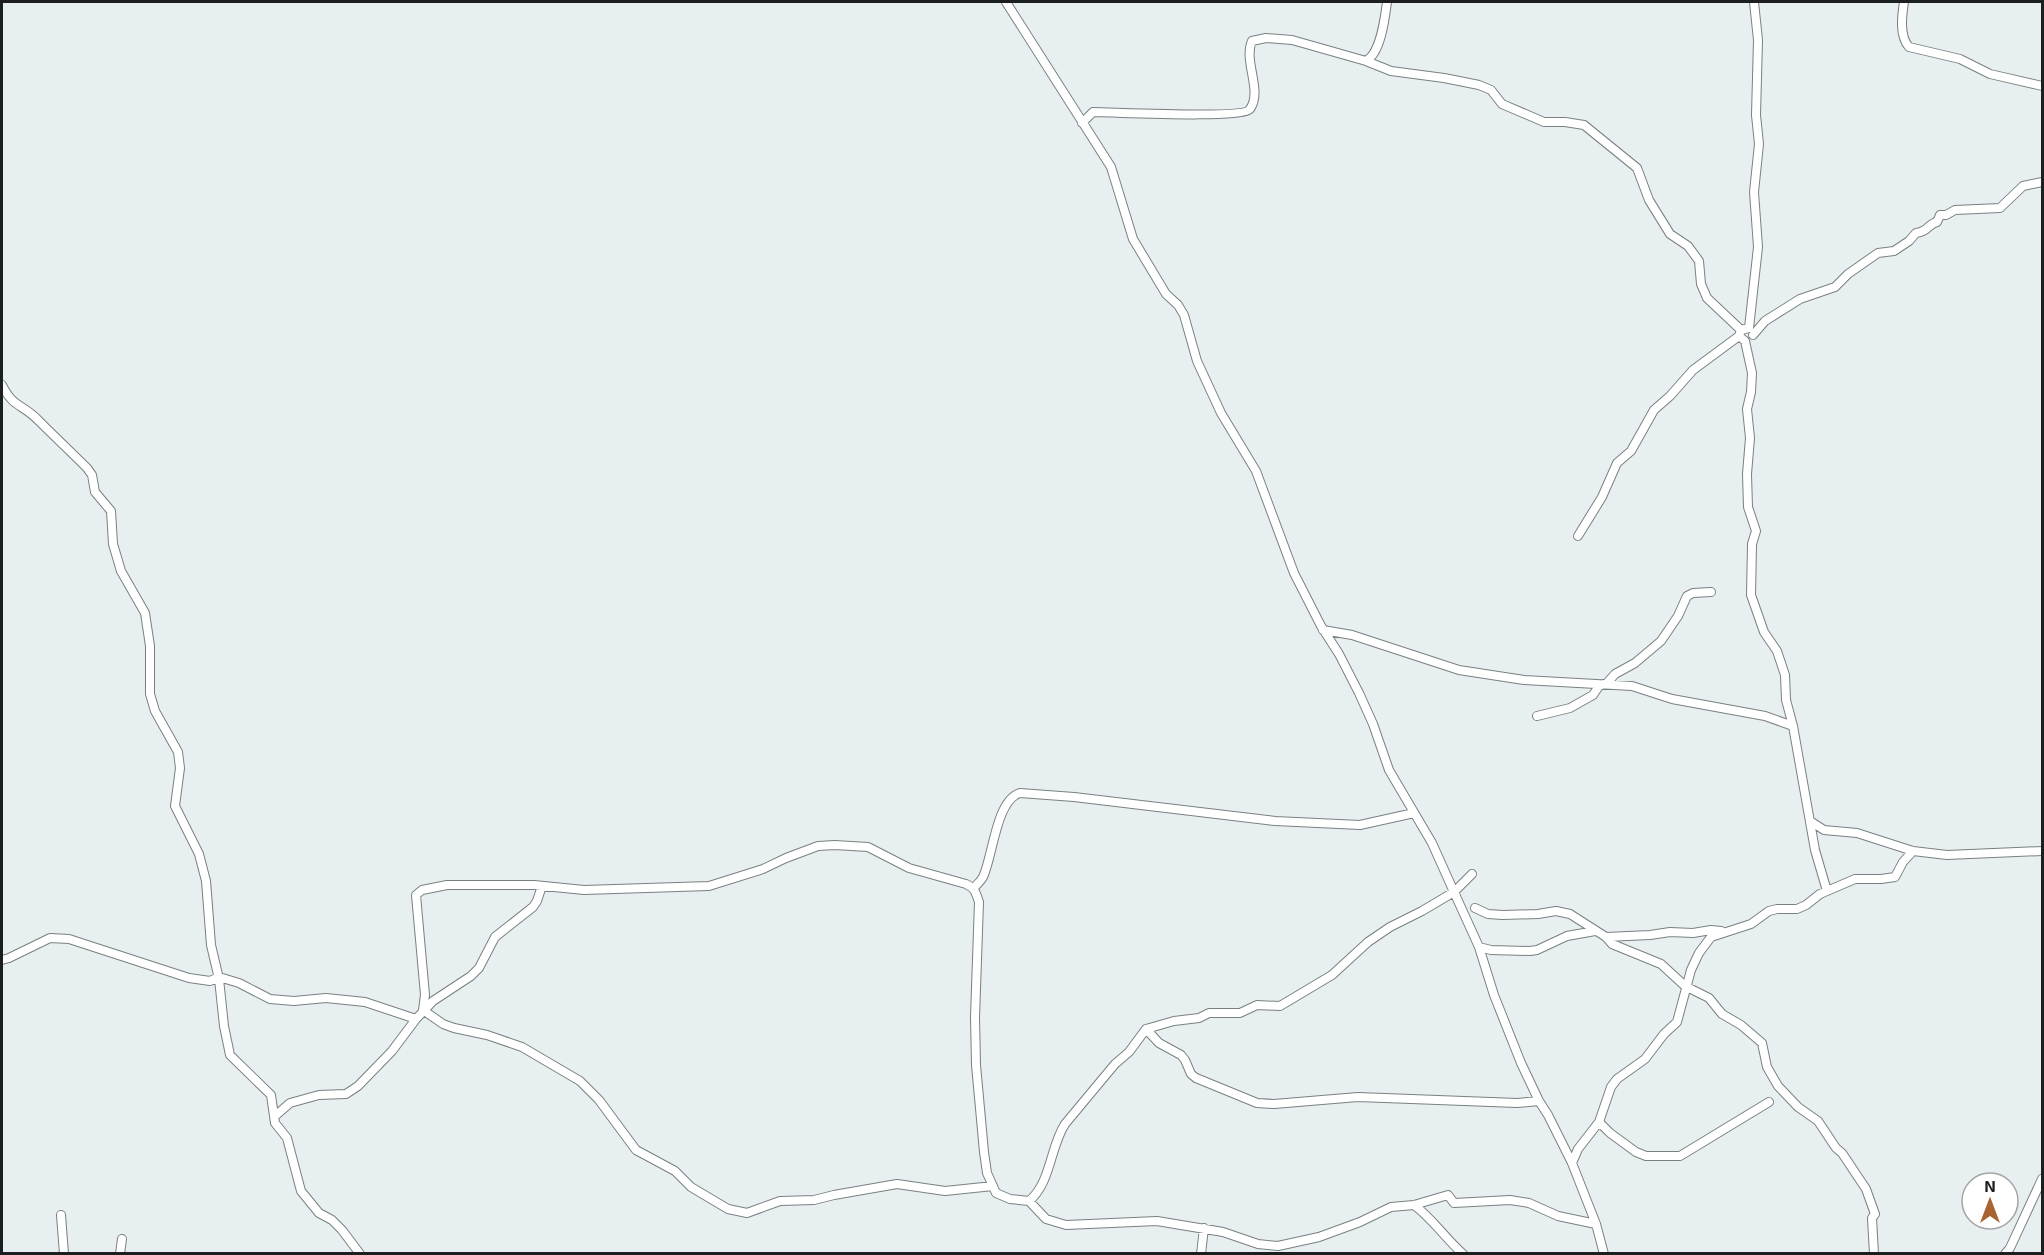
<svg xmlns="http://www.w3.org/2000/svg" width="2044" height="1255" viewBox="0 0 2044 1255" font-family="'Exo 2',sans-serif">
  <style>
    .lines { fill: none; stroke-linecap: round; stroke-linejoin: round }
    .street-casing { stroke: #798081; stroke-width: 10 }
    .street { stroke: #fff; stroke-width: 8 }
  </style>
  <rect width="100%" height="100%" fill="#e8eff0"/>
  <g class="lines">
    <g class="street-casing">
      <path id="street" d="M1006 2 1111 167 1133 239 1166 294 1178 305 1184 315 1197 361 1221 413 1256 471 1294 573 1321 626 1339 654 1359 693 1373 724 1389 770 1432 843 1454 892 1479 947 1494 995 1521 1063 1539 1101 1548 1115 1572 1163 1596 1224 1604 1254
        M1904 2C1902 15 1899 36 1909 47L1960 59 1990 74 2042 86
        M1366 61 1391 71 1444 78 1479 85 1491 90 1502 104 1544 122H1565L1584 125 1637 168 1649 200 1670 234 1688 246 1699 261 1701 284 1707 298 1741 330 1739 336 1745 341 1752 373 1751 392 1747 409 1750 438 1747 474 1748 507 1756 531 1752 544 1751 595 1764 632 1777 651 1785 675 1786 700 1793 726 1815 850 1827 891
        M1082 123 1093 112C1113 112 1244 119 1250 109 1263 91 1243 61 1252 41L1266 38 1292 40 1366 61C1381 53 1385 17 1387 2
        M1741 330 1749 328 1758 247 1754 192 1759 144 1756 115 1758 40 1754 2
        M1753 335 1765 321 1800 299 1835 287 1848 274 1878 253 1894 251 1909 241 1916 233C1928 232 1928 224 1937 222L1940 215H1946L1955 210 2000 208 2023 186 2042 182
        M2 385C13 408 23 404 39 421 55 437 71 452 87 468L92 475 95 492 111 511 113 544 121 571 145 613 150 646V694L155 711 178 752 180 768 175 806 199 854 206 881 211 945 219 979 224 1026 230 1055 271 1095 275 1123 287 1138 301 1191 319 1213 332 1220 342 1230 360 1254
        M1578 536 1602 497 1617 463 1631 451 1654 410 1670 396 1693 370 1739 336
        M1323 630 1352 635 1459 670 1524 680 1632 686 1672 699 1765 716 1793 726
        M1537 716 1570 708 1593 695 1599 686 1607 683 1615 674 1635 663 1661 641 1678 616 1687 596 1693 593 1711 592
        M1810 821 1824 830 1857 833 1913 851 1947 855 2042 851
        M974 888C977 884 981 881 983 877 993 856 996 800 1020 793L1074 797 1275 821 1360 825 1414 813
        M1475 908 1488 914 1503 915 1538 914 1556 911 1570 914 1606 937 1612 944 1661 964 1685 986 1709 998 1722 1014 1741 1025 1762 1043 1767 1067 1778 1086 1798 1107 1818 1121 1836 1148 1842 1153 1866 1189 1875 1214 1872 1218 1874 1254
        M1606 937 1650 935 1670 932 1693 933 1711 930 1721 931
        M1479 947 1491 950 1530 951 1537 950 1567 936 1595 931
        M2 960 9 958 50 938 69 939 189 978 210 981 219 977 239 983 270 999 294 1001 326 998 365 1002 416 1019 433 1001 471 976 479 968 495 937 533 907 537 901 542 886
        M1146 1029 1159 1043 1181 1055 1185 1060 1191 1074 1196 1078 1257 1103 1274 1104 1358 1097 1517 1103 1539 1101
        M275 1116 290 1103 319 1095 346 1094 358 1086 392 1051 416 1019
        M1599 1122 1610 1133 1636 1152 1646 1156H1680L1769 1102
        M1572 1163 1578 1149 1599 1122 1611 1087 1617 1079 1645 1059 1664 1034 1677 1022 1691 970 1699 953 1711 937 1751 924 1769 911 1777 909H1797L1806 905 1820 894 1855 879H1881L1895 877 1903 862 1913 851
        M993 1186 945 1191 897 1184 834 1195 814 1200 780 1201 747 1213 728 1209 691 1187 675 1171 636 1150 599 1100 580 1081 522 1047 487 1035 454 1028 443 1024 423 1010 425 995 416 895 422 890 447 885H534L584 890 709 886 763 869 786 858 818 846 835 845 868 847 909 868 966 884C975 888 976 893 979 902L975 1017 976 1065 984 1152 987 1173 996 1193 1010 1199 1029 1201 1046 1219 1066 1225 1157 1221 1223 1232 1258 1244 1278 1246 1319 1237 1360 1222 1391 1207 1414 1205 1448 1195 1454 1203 1510 1200 1529 1203 1558 1216 1596 1224
        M1029 1201C1051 1183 1050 1147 1065 1124L1115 1064 1129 1052 1146 1029 1174 1021 1199 1018 1209 1013H1240L1257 1005 1280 1006 1332 975 1368 942 1390 927 1422 911 1454 892 1472 874
        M1414 1205C1433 1219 1445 1238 1463 1254
        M61 1215 64 1254
        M120 1254 122 1239
        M1201 1254 1204 1228
        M2005 1254 2010 1248 2042 1179"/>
    </g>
    <use href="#street" class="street"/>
  </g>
  <rect width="2044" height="1255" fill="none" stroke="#1c1f1f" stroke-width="6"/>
  <g transform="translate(1990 1201)"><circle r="28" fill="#ffffff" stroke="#a4a5a5" stroke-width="1.5"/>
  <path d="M0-4.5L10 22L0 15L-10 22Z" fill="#a76432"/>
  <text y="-9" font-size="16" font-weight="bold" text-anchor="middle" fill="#1c1f1f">N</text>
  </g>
</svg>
